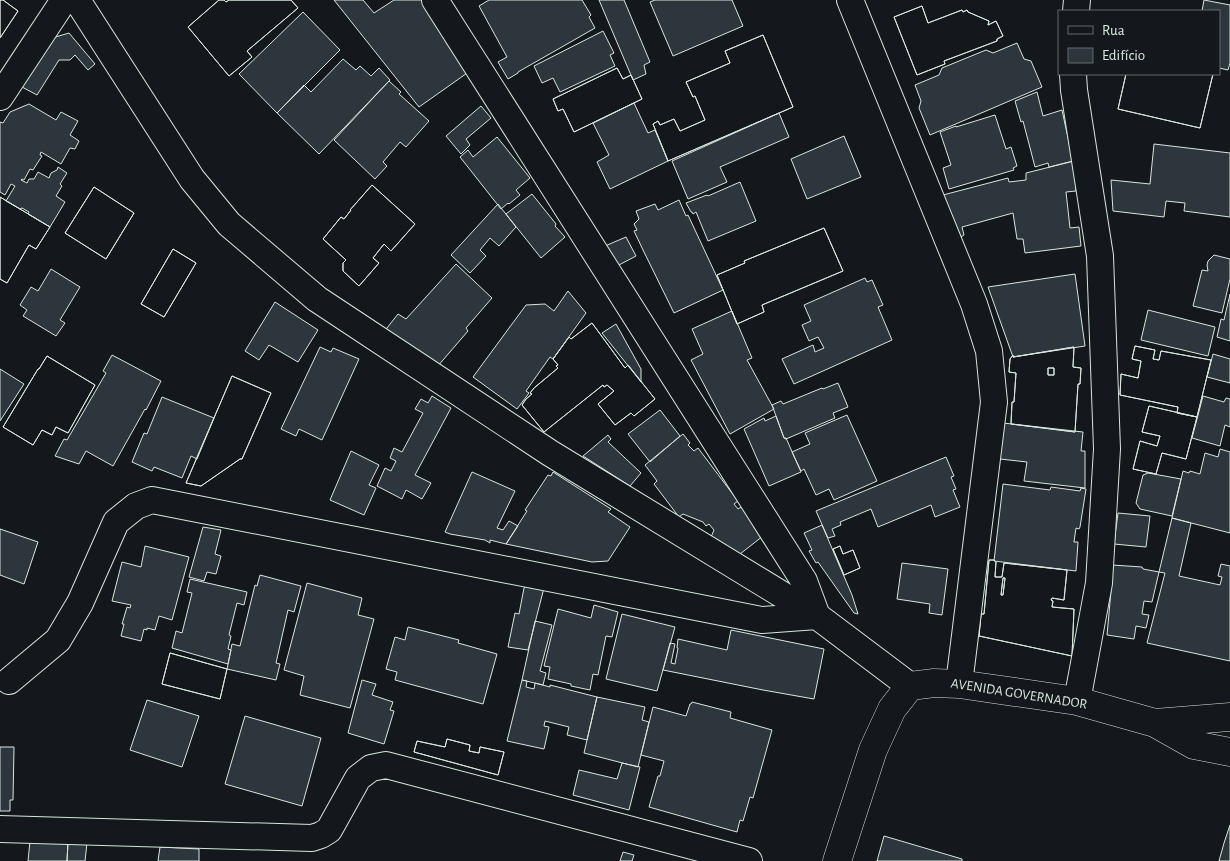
<svg xmlns="http://www.w3.org/2000/svg" width="1230" height="861" viewBox="0 0 1230 861" font-family="'Alegreya Sans',sans-serif">
  <style>
    .building { fill: #2c363c; stroke: #d8e6dc; fill-rule: evenodd }
    .lines { fill: none; stroke-linecap: round; stroke-linejoin: round }
    .street-casing { stroke: #d8e6dc; stroke-width: 28 }
    .secondary-casing { stroke: #d8e6dc; stroke-width: 29 }
    .street { stroke: #14181c; stroke-width: 26 }
    .secondary { stroke: #14181c; stroke-width: 28 }
    .labels { text-anchor: middle; dominant-baseline: central; stroke-width: 4; stroke-linejoin: round; paint-order: stroke }
    .street-label { font-size: 14px; fill: #d8e6dc; stroke: #14181c }
  </style>
  <rect width="100%" height="100%" fill="#14181c"/>
  <path class="building" d="M0 0H3L18 11 0 38Z
    M0 0H3L18 11 0 38Z
    M219 0H224L226 2 229 0H291L298 8 247 51 252 57 229 76 188 27Z
    M219 0H224L226 2 229 0H291L298 8 247 51 252 57 229 76 188 27Z
    M334 0H363L374 13 394 0H424L470 71 419 107Z
    M489 0H582L591 15 589 17 595 28 518 72V73L508 79 498 62 507 57 479 6Z
    M599 0H624L650 62 644 65 646 74 633 80Z
    M655 0H732L743 26 673 56 650 2Z
    M1204 0 1230 5V63L1228 70 1219 68V11H1202Z
    M922 6 928 23 962 10 963 12 967 10 968 12 989 21 988 25 996 21 1003 36 997 39V41L944 61 945 64 917 75 894 17Z
    M922 6 928 23 962 10 963 12 967 10 968 12 989 21 988 25 996 21 1003 36 997 39V41L944 61 945 64 917 75 894 17Z
    M303 12 340 50 277 113 239 74Z
    M603 31 614 53 610 55 615 66 560 92 553 78 542 83 534 66Z
    M69 33 95 64 88 70 75 55 70 60H59L37 95 22 87 52 38Z
    M763 35 793 107 668 161 653 124 658 121 660 125 674 119 680 131 705 120 695 96 693 97 686 82 730 63 725 51Z
    M763 35 793 107 668 161 653 124 658 121 660 125 674 119 680 131 705 120 695 96 693 97 686 82 730 63 725 51Z
    M1017 43 1024 59 1031 61 1042 87 930 135 919 108 921 101 915 85 939 75 942 68 986 50 993 53Z
    M343 59 356 70 360 66 371 76 379 68 390 80 319 154 277 113 304 85 311 92Z
    M617 68 623 79 631 75 642 99 574 132 563 109 558 111 553 99Z
    M617 68 623 79 631 75 642 99 574 132 563 109 558 111 553 99Z
    M1126 74H1213L1200 128 1118 109Z
    M1126 74H1213L1200 128 1118 109Z
    M389 81 401 92 399 94 429 121 406 147 400 142 383 162 387 166 375 179 334 140Z
    M1037 92 1043 116 1062 110 1073 161 1049 167 1048 163 1035 167 1023 121 1021 122 1015 101Z
    M634 103 648 133 655 130 668 161 610 189 597 162 609 155 593 123Z
    M29 104 56 120 61 112 78 121 70 135 79 141 75 149 70 148 61 164 41 152 40 155 42 156 33 170 30 169 24 180 22 179 21 180 27 183 29 179H34L38 172 49 178 51 173 57 170 58 167 67 173 60 184 62 186 56 196 65 202 50 227 28 214 29 212 22 208 20 209 6 201 15 186 11 184 5 195 0 192V122L3 123 10 112Z
    M481 106 491 118 466 139 470 145 461 154 446 136Z
    M779 113 789 137 720 167 727 182 688 199 672 161Z
    M995 115 1006 149 1011 147 1017 166 1013 168 1014 170 949 189 943 168 951 165 940 132 956 126V127Z
    M844 136 861 177 807 199 791 159Z
    M497 137 530 178 516 190 520 195 509 204 508 203 501 209 460 157 468 150 473 157Z
    M1154 144 1230 153V217L1184 211 1185 203 1166 201 1164 217 1113 211 1111 180 1150 184Z
    M1074 161 1076 191 1066 192 1070 228 1079 227 1081 246 1025 253 1023 239H1017L1013 213 962 227 964 235 961 237 943 195 1008 178 1009 182 1026 180V173Z
    M740 182 756 221 708 241 696 212 693 214 692 212H691L686 203 707 195 708 196Z
    M372 185 415 224 391 251 384 244 373 258 379 263 359 286 343 271V263L346 260 323 239 341 217 344 219 351 210H350Z
    M372 185 415 224 391 251 384 244 373 258 379 263 359 286 343 271V263L346 260 323 239 341 217 344 219 351 210H350Z
    M94 187 134 213 106 259 65 233Z
    M94 187 134 213 106 259 65 233Z
    M532 194 556 224 555 226 565 237 541 258 506 214Z
    M0 197 50 227 36 249 29 245 7 283 0 279Z
    M0 197 50 227 36 249 29 245 7 283 0 279Z
    M679 200 686 216 688 215 723 290 674 313 644 252 634 231 637 230 634 224 639 219 636 211 655 204 658 210Z
    M498 204 516 227 499 246 490 238 480 250 486 256 470 273 451 255Z
    M824 228 843 271 762 305 764 312 737 324 717 275 745 263 744 261Z
    M824 228 843 271 762 305 764 312 737 324 717 275 745 263 744 261Z
    M626 237 636 256 617 266 605 246Z
    M173 249 196 263 164 317 141 304Z
    M173 249 196 263 164 317 141 304Z
    M1214 255 1230 259V279L1222 313 1193 306 1202 270 1208 271 1207 265 1208 261Z
    M456 264 492 298 466 328 468 331 437 367 383 333 398 314 406 319Z
    M51 269 80 287 60 320 65 323 56 336 23 316 27 310 20 305 31 287 38 291Z
    M1075 274 1085 346 1013 357 988 287Z
    M865 278 867 282 872 280 883 305 878 307 892 340 794 384 782 359 813 345 815 352 824 348 818 337 809 341 802 325 811 321 804 305Z
    M568 291 586 313 553 359 550 357 526 391 529 393 517 409 473 377 526 305 545 304 554 311Z
    M1230 294V341L1217 337 1221 319 1224 320Z
    M275 302 318 330 298 362 269 345 259 360 245 351Z
    M1148 310 1215 327 1208 356 1141 340Z
    M732 311 752 358 747 360 774 409 730 434 691 360 703 354 692 329Z
    M592 323 625 368 628 365 655 399 634 416 631 413 615 425 598 404 614 391 607 385 604 387 603 385 544 432 522 405 526 399 532 394 530 393 534 388 558 368 556 366 558 365 553 359 569 337 571 339Z
    M592 323 625 368 628 365 655 399 634 416 631 413 615 425 598 404 614 391 607 385 604 387 603 385 544 432 522 405 526 399 532 394 530 393 534 388 558 368 556 366 558 365 553 359 569 337 571 339Z
    M616 324 641 369V382L602 333Z
    M1135 346 1155 350 1153 359 1159 360 1161 351 1211 360 1197 417 1177 413 1178 407 1120 395 1121 374 1138 378 1141 361 1132 359Z
    M1135 346 1155 350 1153 359 1159 360 1161 351 1211 360 1197 417 1177 413 1178 407 1120 395 1121 374 1138 378 1141 361 1132 359Z
    M320 347 331 352 333 348 359 359 322 440 299 429 296 436 281 429Z
    M1074 347 1073 367 1081 368 1080 384H1078L1075 432 1011 424 1012 402H1014L1016 373 1009 372 1010 359 1013 355V357ZM1048 368H1054V375H1048Z
    M1074 347 1073 367 1081 368 1080 384H1078L1075 432 1011 424 1012 402H1014L1016 373 1009 372 1010 359 1013 355V357ZM1048 368H1054V375H1048Z
    M1213 354 1230 359V383L1207 377Z
    M112 355 161 381 146 410 145 409 113 466 86 451 79 464 55 456 64 439 67 440 106 373 103 371Z
    M47 356 95 385 68 433 56 427 52 435 42 430 33 445 3 427 38 369H39Z
    M47 356 95 385 68 433 56 427 52 435 42 430 33 445 3 427 38 369H39Z
    M0 369 24 384 0 421Z
    M232 376 271 393 242 459H240L201 486 186 483Z
    M232 376 271 393 242 459H240L201 486 186 483Z
    M838 383 848 407 833 413 835 418 786 439 784 438 772 405 781 401 783 404 822 388 823 389Z
    M432 396 451 408 415 475 431 483 422 499 406 490 402 499 377 486 385 468 391 471 396 461 390 458 394 448 402 452 423 413 415 409 421 399 428 403Z
    M1203 396 1224 402 1226 398 1230 399V427L1225 425 1220 446 1192 438Z
    M162 397 214 418 197 459 191 456 182 478 154 467 152 471 132 462 144 433 147 434Z
    M1149 406 1197 417 1186 459 1162 453 1156 474 1133 469 1140 441 1157 446 1160 436 1142 432Z
    M1149 406 1197 417 1186 459 1162 453 1156 474 1133 469 1140 441 1157 446 1160 436 1142 432Z
    M660 410 680 436 650 462 628 434Z
    M847 415 877 481 834 500 829 489 816 495 804 469 801 471 792 452 810 444 805 433Z
    M776 416 784 438H786L801 472 769 486 744 429 764 418 765 421Z
    M1003 423 1083 432 1081 451H1085V488L1024 481 1027 462 1000 459Z
    M683 434 690 443 688 445 694 451 698 448 738 501 734 504 738 509 741 507 763 536 740 554 711 537 714 530 709 524 706 526 703 522 683 514 679 517 654 484 657 481 645 465Z
    M608 435 611 439 608 442 641 473 630 486 583 456Z
    M1220 449 1230 452V533L1172 518 1183 471 1189 473 1190 471 1200 474 1205 453 1218 457Z
    M351 451 379 465 369 485 376 488 364 515 330 500Z
    M946 457 954 476 951 477 956 489 953 490 960 507 935 517 931 505 878 527 871 509 840 522 841 525 832 529 835 536 828 538 816 511Z
    M472 472 515 491 497 528 503 530 509 521 518 526 506 544 490 540V543L485 540 450 534 445 532Z
    M553 472 611 509 608 512 630 527 608 561 592 562 506 544 527 511 525 510 548 475 551 476Z
    M1148 473 1181 479 1172 516 1140 509 1136 503 1143 475Z
    M1003 484 1050 490 1051 487 1080 491 1081 488 1086 489 1080 527 1079 529 1076 528 1074 542H1078L1076 571 994 561Z
    M1118 513 1150 516 1146 547 1114 544Z
    M1172 518 1191 523 1179 576 1220 585 1222 577 1218 576 1221 564 1230 566V661L1147 643 1165 573 1159 572Z
    M822 525 852 595 858 614 854 613 818 562 816 563 809 551 812 550 804 533Z
    M203 527 221 530 215 554 221 556 216 574 207 572 204 581 189 577Z
    M0 529 38 542 24 584 0 575Z
    M145 546 189 557 172 620 159 616 155 630 147 628V630L144 629 141 641 121 636 124 624H122L127 607 130 608 131 605 112 601 122 562 141 567Z
    M840 546 843 554 853 550 860 568 844 575 833 549Z
    M840 546 843 554 853 550 860 568 844 575 833 549Z
    M989 560H994L996 562 995 577H1002L1004 563 1067 570 1064 600 1052 598 1051 600 1053 601 1052 607 1074 609 1072 656 979 636 981 614H984ZM1003 578H1005L1003 595H1001Z
    M989 560H994L996 562 995 577H1002L1004 563 1067 570 1064 600 1052 598 1051 600 1053 601 1052 607 1074 609 1072 656 979 636 981 614H984ZM1003 578H1005L1003 595H1001Z
    M902 563 948 569 942 615 929 613 930 604 897 599Z
    M1112 565 1142 567 1143 569 1159 572 1152 602 1144 601 1142 614 1149 615 1146 628 1136 626 1134 639 1107 635 1111 591H1110Z
    M260 575 301 586 294 612 288 610 276 663 280 664 276 680 227 669 232 644 240 646 255 585 257 586Z
    M190 579 247 592 244 605 237 603 229 635 231 636 228 649 231 650 228 664 172 648 176 631 182 633 192 593 187 592Z
    M307 583 362 598 358 615 374 619 350 708 300 695 304 676 284 670Z
    M545 584 528 650 508 647 515 613 519 614 524 588 526 585Z
    M594 605 618 612 612 637 606 636 598 675 593 674 590 690 571 686V684L548 679 550 667 544 666 558 609 591 618Z
    M622 614 675 627 657 691 606 679Z
    M535 621 552 625 540 671 546 673 543 685 522 680Z
    M408 627 459 640 458 643 497 654 483 704 395 680 397 672 386 669 395 637 405 640Z
    M731 630 824 649 814 699 763 690 663 670 670 643 675 644 671 663 675 664 678 648H677L678 639 727 650Z
    M170 653 227 669 220 699 162 684Z
    M170 653 227 669 220 699 162 684Z
    M362 680 376 684 372 695 393 702 390 710 394 711 384 744 348 733Z
    M522 680 527 681 526 687 534 689 535 683 550 687V685L597 697 587 740 567 735 569 727 545 721 544 726 549 727 544 749 507 741Z
    M597 697 645 707 642 720 649 722 638 767 584 753Z
    M147 700 199 716 182 767 130 750Z
    M692 702 731 712 730 718 772 730 753 798 750 797 743 821 740 820 737 832 649 807 658 776H660L664 761 641 755 653 707 686 716 690 704H691Z
    M245 716 321 738 302 806 225 784Z
    M447 739 470 745 469 751 479 753 480 747 504 752 498 775 414 752 417 741 445 747Z
    M447 739 470 745 469 751 479 753 480 747 504 752 498 775 414 752 417 741 445 747Z
    M0 747H14L13 800H10V811H0Z
    M622 763 640 767 629 810 573 795 579 770 617 779Z
    M1230 825V861H1219L1224 843Z
    M884 836 962 859V861H877Z
    M30 841 68 842 67 861H28Z
    M68 842 87 843 85 861H67Z
    M160 847 199 849V861H158Z
    M623 852 634 855 632 861H620Z"/>
  <g class="lines">
    <g class="street-casing">
      <path id="street" d="M77 0 192 179 229 224 317 299 550 453 817 616 910 686
        M850 0 974 304 989 351 994 402 959 684
        M1076 11 1077 0
        M1073 74 1074 90 1100 256 1107 449 1099 583 1077 701
        M0 97 64 0
        M9 681 58 640 80 603 116 522 136 506 152 500 762 620 817 616 804 581 435 0
        M0 829 312 838 321 835 329 830 358 778 371 768 386 765 749 861"/>
    </g>
    <g class="secondary-casing">
      <path id="secondary" d="M1155 723 1230 717
        M837 861 873 750 892 709 910 686 934 683 959 684 1077 701 1155 723 1194 745 1230 752"/>
    </g>
    <use href="#street" class="street"/>
    <use href="#secondary" class="secondary"/>
  </g>
  <g class="labels">
    <g class="street-label">
      <text transform="translate(1019 694) rotate(9)">AVENIDA GOVERNADOR</text>
    </g>
  </g>
  <rect x="1058" y="10" width="162" height="65" fill="#14181c" stroke="#626a69"/>
  <rect x="1068" y="26" width="25" height="8" fill="#14181c" stroke="#626a69"/>
  <text x="1102" y="35" font-size="15" fill="#d8e6dc">Rua</text>
  <rect x="1068" y="48" width="25" height="15" fill="#2c363c" stroke="#626a69"/>
  <text x="1102" y="60" font-size="15" fill="#d8e6dc">Edifício</text>
</svg>
